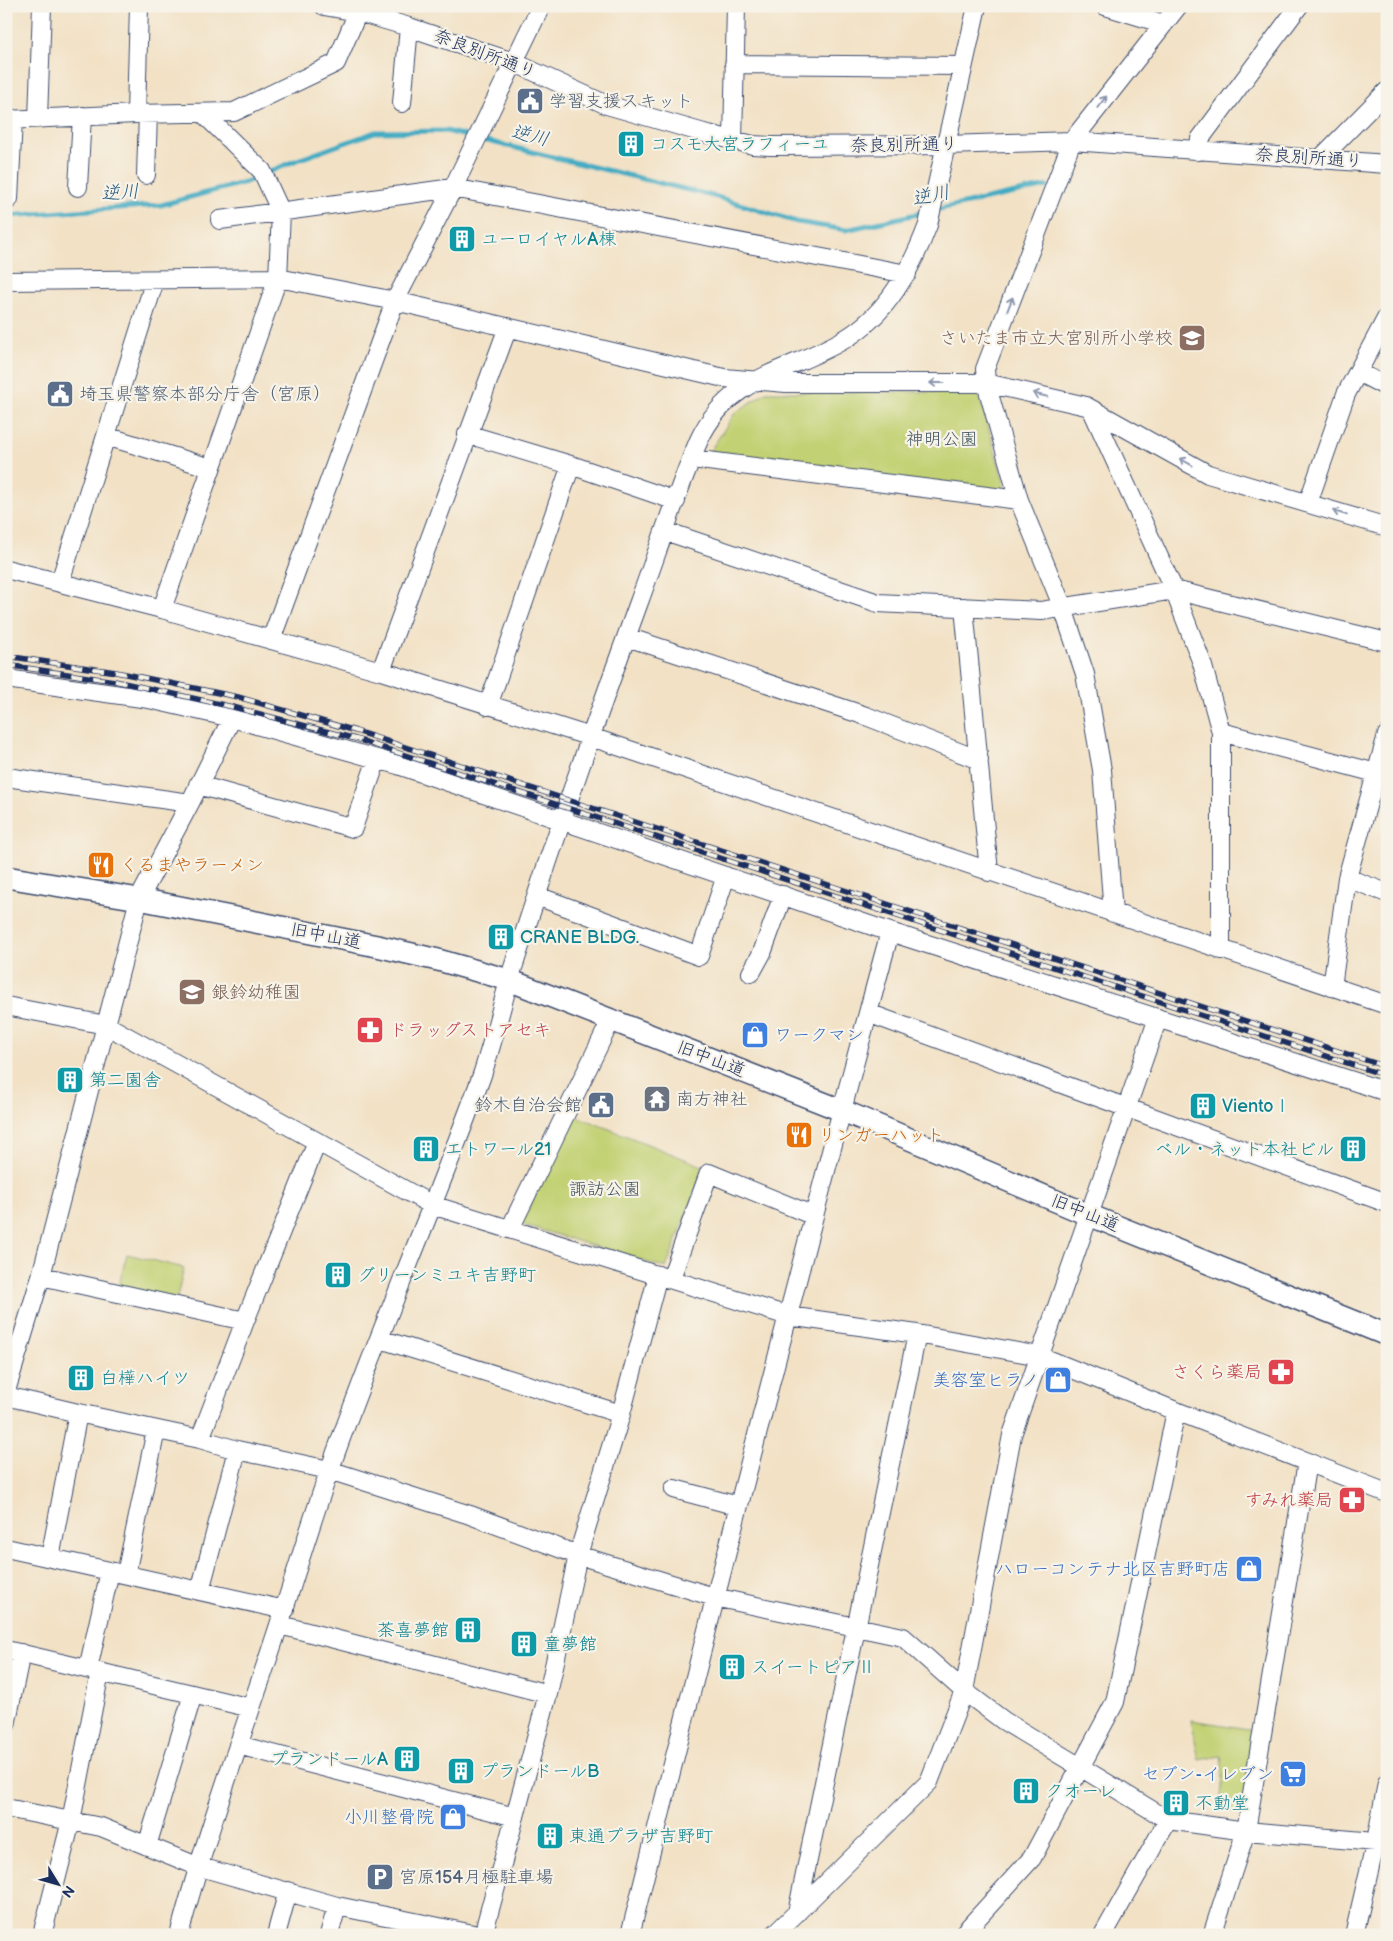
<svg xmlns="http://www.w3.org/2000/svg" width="1393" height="1941" viewBox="0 0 1393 1941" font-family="'Balsamiq Sans','Klee One',sans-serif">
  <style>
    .green { fill: #c2d173; stroke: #6e8068 }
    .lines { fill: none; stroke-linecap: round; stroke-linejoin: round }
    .stream { stroke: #43acc3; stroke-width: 5 }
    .minor-casing { stroke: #3b4a6d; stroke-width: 20 }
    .major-casing { stroke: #3b4a6d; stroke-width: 24 }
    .minor { stroke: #fff; stroke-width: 18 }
    .major { stroke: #fff; stroke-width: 21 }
    .rail-casing { stroke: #1b2f5e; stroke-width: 5.5 }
    .rail { stroke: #f7f3e8; stroke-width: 4; stroke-dasharray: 11; stroke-linecap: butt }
    .oneway { stroke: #8d97ae }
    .labels { text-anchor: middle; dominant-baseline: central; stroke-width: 4.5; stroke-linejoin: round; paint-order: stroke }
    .street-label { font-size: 18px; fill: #1b2f5e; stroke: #f7f3e8 }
    .service-label { font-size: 18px; fill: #4e5e75; stroke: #f7f3e8; text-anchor: start }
    .culture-label { font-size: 18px; fill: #0d838f; stroke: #f7f3e8; text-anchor: start }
    .education-label { font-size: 18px; fill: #785e54; stroke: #f7f3e8; text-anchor: end }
    .park-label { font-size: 18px; fill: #455863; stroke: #f7f3e8 }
    .food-label { font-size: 18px; fill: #c56008; stroke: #f7f3e8; text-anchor: start }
    .health-label { font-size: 18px; fill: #be3a42; stroke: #f7f3e8; text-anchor: end }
    .shop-label { font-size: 18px; fill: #366cbe; stroke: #f7f3e8; text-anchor: end }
    .worship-label { font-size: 18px; fill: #5b616d; stroke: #f7f3e8; text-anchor: start }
    .water-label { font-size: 19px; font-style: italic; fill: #295b81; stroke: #f7f3e8 }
  </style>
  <rect width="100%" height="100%" fill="#f7f3e8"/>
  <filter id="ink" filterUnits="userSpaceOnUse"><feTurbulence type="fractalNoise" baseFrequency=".02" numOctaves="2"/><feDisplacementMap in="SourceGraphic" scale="10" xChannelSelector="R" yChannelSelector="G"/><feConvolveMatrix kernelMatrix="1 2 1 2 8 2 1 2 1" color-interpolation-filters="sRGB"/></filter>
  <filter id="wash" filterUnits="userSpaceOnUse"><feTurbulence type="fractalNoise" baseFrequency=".0096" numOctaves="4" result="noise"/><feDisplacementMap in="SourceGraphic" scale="20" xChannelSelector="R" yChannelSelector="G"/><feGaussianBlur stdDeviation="1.12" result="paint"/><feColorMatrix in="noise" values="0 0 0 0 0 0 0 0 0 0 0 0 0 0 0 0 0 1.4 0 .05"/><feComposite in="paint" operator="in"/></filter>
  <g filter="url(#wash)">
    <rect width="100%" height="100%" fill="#f2e1c5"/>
    <path class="green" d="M766 392H978L1006 489 1003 493 708 454 735 413Z
      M574 1115 705 1167 666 1268 521 1224Z
      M127 1254 184 1268 176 1301 124 1290 119 1284Z
      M1191 1720 1255 1730 1243 1814 1220 1809 1223 1774 1221 1756 1199 1760Z"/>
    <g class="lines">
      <path class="stream" d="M935 210 1047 186
        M6 216 161 205 246 182 292 162 375 132 446 131 717 197 797 222 846 230 926 212"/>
    </g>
  </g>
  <g filter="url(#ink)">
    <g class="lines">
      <g class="minor-casing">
        <path id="minor" d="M324 6 358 12 409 27 513 62 607 105 704 133 753 145 770 146 946 145 1072 141 1387 164
          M1105 6 1164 24
          M734 64 963 66
          M402 103 409 27
          M136 114 139 6
          M38 119 42 6
          M6 120 136 114 234 112 336 63 358 12
          M733 141 736 6
          M1198 151 1200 139 1299 6
          M1321 158 1387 91
          M146 175 148 114
          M78 187 82 116
          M9 199 13 119
          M220 220 453 188 907 274
          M6 281 278 278 395 301 724 378 786 383H986L1086 406 1208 474 1387 527
          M1358 372 1387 387
          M1092 410 1174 590 1202 663 1221 732V950
          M467 434 571 465 676 501
          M106 436 211 468
          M692 459 1019 500
          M1308 503 1346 394 1387 317
          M665 531 878 603 1041 611 1174 590 1387 642
          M6 569 162 609 381 671 591 737 1387 1005
          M60 582 155 280
          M964 607 989 872
          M162 609 278 278 281 212 262 171 203 113
          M627 637 866 716 979 760
          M271 640 395 301 453 188 541 6
          M381 671 508 327
          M6 679 149 699 232 718 398 765 890 932 1387 1092
          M488 706 571 465
          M1221 732 1376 773
          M6 777 190 803
          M198 785 353 828 377 759
          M1347 878 1387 893
          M537 896 699 956 726 876
          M1113 913 1102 770 1085 674 1063 608 1019 500 986 383 985 369 1072 141 1178 6
          M751 973 762 953 783 895
          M1332 987 1347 878 1387 735
          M6 1006 106 1025 139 899 190 803 232 718
          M868 1013 1387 1203
          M510 1229 611 1020
          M41 1276 245 1321
          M671 1278 709 1173 814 1216
          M380 1339 621 1414
          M6 1391 41 1276 106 1025 432 1205 788 1316 917 1334 1040 1356 1176 1411 1387 1493
          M6 1396 78 1413 200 1439 237 1450 329 1470 470 1515 578 1555 714 1597 903 1637 964 1691 1004 1721 1168 1820 1246 1831 1387 1843
          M200 1439 245 1321 317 1142
          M674 1489 738 1506
          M6 1548 285 1610
          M50 1558 78 1413
          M126 1574 156 1430
          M200 1591 237 1450
          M280 1625 548 1694
          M6 1650 251 1708
          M88 1669 110 1571
          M6 1725 21 1653
          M238 1745 515 1817
          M6 1808 101 1827 197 1866 337 1906 478 1935
          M147 1846 193 1694
          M797 1913 917 1334
          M42 1935 71 1821 100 1672
          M179 1935C203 1845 234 1758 264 1670 287 1604 306 1536 330 1469 376 1337 434 1208 482 1075 493 1042 501 1008 511 974 551 849 594 725 639 602 659 548 676 493 699 440 729 375 790 372 845 339 887 314 911 270 928 225L977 6
          M276 1935 288 1891
          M329 1935 337 1906
          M483 1935 548 1694 578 1555 621 1414 658 1275
          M630 1935C714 1600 799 1265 890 932
          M774 1935 929 1782 964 1691 1012 1435 1158 1018
          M962 1935 1032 1858 1115 1702 1176 1411
          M1103 1935 1168 1820
          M1212 1935 1246 1831 1307 1462
          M1354 1935 1376 1841 1387 1783"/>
      </g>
      <g class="major-casing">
        <path id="major" d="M6 877 139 899 377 946 438 960 509 980 841 1110 1089 1215 1387 1335"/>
      </g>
      <use href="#minor" class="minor"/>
      <use href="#major" class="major"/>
      <g class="rail-casing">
        <path id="rail" d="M6 656 116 672 238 697 356 731 1387 1067
          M6 665 115 681 233 707 356 739 1387 1076"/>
      </g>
      <use href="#rail" class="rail"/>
    </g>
    <defs><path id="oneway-shaft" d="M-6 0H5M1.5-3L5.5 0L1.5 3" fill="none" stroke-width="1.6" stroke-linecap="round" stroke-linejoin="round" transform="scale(1.25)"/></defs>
    <g class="oneway">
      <use href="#oneway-shaft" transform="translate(1102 102) rotate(-52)"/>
      <use href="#oneway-shaft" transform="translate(1010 304) rotate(-69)"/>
      <use href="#oneway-shaft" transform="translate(937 383) rotate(180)"/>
      <use href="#oneway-shaft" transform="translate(1040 395) rotate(-167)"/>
      <use href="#oneway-shaft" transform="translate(1186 462) rotate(-151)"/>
      <use href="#oneway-shaft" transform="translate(1340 513) rotate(-163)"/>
    </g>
  </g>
  <defs>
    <g id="civic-square" transform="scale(1.4375)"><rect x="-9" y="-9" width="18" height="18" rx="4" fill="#5c6f8a" stroke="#f7f3e8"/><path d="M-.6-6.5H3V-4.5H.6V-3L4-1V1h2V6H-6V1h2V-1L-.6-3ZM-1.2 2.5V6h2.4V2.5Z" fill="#fff"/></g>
    <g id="building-square" transform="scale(1.4375)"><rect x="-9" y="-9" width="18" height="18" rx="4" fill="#0f9aa8" stroke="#f7f3e8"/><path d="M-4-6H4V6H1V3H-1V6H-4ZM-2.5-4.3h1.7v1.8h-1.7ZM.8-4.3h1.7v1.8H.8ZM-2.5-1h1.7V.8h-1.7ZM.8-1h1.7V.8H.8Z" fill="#fff"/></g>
    <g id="school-square" transform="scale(1.4375)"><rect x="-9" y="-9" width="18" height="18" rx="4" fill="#8d6e63" stroke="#f7f3e8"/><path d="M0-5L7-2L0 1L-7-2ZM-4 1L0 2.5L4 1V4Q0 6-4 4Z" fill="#fff"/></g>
    <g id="restaurant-square" transform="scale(1.4375)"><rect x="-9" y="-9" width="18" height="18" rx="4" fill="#e8710a" stroke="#f7f3e8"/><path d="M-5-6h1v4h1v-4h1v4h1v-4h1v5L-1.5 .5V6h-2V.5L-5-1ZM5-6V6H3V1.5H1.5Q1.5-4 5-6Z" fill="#fff"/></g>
    <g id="pharmacy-square" transform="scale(1.4375)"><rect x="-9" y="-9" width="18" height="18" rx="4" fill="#e0444e" stroke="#f7f3e8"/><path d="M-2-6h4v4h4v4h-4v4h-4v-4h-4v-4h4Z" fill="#fff"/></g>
    <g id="shop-square" transform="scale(1.4375)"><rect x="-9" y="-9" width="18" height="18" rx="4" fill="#3f7fe0" stroke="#f7f3e8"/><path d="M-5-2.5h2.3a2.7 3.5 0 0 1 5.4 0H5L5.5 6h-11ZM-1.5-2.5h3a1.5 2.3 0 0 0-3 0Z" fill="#fff"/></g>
    <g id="temple-square" transform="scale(1.4375)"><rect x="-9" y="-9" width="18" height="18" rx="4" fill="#6b7280" stroke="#f7f3e8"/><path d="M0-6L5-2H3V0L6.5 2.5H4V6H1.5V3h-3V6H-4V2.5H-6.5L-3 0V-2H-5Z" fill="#fff"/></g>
    <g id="supermarket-square" transform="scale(1.4375)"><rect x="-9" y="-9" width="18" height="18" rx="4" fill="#3f7fe0" stroke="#f7f3e8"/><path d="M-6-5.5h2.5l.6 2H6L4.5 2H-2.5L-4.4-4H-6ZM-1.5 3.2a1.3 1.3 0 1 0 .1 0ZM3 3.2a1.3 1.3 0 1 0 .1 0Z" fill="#fff"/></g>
    <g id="parking-square" transform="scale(1.4375)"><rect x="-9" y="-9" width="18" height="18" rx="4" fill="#5c6f8a" stroke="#f7f3e8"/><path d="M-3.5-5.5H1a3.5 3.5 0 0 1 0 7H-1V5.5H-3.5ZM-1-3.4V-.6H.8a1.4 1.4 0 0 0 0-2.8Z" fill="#fff"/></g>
  </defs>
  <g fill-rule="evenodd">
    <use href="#civic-square" x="530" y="101"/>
    <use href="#building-square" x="631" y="144"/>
    <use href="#building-square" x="462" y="239"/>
    <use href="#school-square" x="1192" y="338"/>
    <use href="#civic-square" x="60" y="394"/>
    <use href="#restaurant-square" x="101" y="865"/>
    <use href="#building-square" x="501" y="937"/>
    <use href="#school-square" x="192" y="992"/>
    <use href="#pharmacy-square" x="370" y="1030"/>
    <use href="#shop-square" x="755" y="1035"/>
    <use href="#building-square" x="70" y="1080"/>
    <use href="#temple-square" x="657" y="1099"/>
    <use href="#civic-square" x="601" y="1105"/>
    <use href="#building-square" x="1203" y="1106"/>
    <use href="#restaurant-square" x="799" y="1135"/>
    <use href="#building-square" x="426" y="1149"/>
    <use href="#building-square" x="1353" y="1149"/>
    <use href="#building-square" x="338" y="1275"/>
    <use href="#pharmacy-square" x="1281" y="1372"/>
    <use href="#building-square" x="81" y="1378"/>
    <use href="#shop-square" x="1058" y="1380"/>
    <use href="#pharmacy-square" x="1352" y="1500"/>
    <use href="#shop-square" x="1249" y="1569"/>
    <use href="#building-square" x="468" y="1630"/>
    <use href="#building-square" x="524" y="1644"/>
    <use href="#building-square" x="732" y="1667"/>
    <use href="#building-square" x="407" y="1759"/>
    <use href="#building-square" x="461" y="1771"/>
    <use href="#supermarket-square" x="1293" y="1774"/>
    <use href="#building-square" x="1026" y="1791"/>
    <use href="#building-square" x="1176" y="1803"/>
    <use href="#shop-square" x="453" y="1817"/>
    <use href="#building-square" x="550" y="1836"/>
    <use href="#parking-square" x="380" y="1877"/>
  </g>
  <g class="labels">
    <g class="street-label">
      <text transform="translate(485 54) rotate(21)">奈良別所通り</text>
      <text transform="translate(904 145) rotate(-1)">奈良別所通り</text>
      <text transform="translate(1309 158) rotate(4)">奈良別所通り</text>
      <text transform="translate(326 936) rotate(11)">旧中山道</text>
      <text transform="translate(711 1059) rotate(21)">旧中山道</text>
      <text transform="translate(1085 1213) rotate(22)">旧中山道</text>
    </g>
    <g class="service-label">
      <text x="549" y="101">学習支援スキット</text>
      <text x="79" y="394">埼玉県警察本部分庁舎（宮原）</text>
      <text x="582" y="1105" text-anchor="end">鈴木自治会館</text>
      <text x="399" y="1877">宮原154月極駐車場</text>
    </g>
    <g class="culture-label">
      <text x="650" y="144">コスモ大宮ラフィーユ</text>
      <text x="481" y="239">ユーロイヤルA棟</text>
      <text x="520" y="937">CRANE BLDG.</text>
      <text x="89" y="1080">第二園舎</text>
      <text x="1222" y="1106">VientoⅠ</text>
      <text x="445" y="1149">エトワール21</text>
      <text x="1334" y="1149" text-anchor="end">ベル・ネット本社ビル</text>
      <text x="357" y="1275">グリーンミユキ吉野町</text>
      <text x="100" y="1378">白樺ハイツ</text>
      <text x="449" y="1630" text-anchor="end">茶喜夢館</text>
      <text x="543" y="1644">童夢館</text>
      <text x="751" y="1667">スイートピアⅡ</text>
      <text x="388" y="1759" text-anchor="end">プランドールA</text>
      <text x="480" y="1771">プランドールB</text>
      <text x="1045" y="1791">クオーレ</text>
      <text x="1195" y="1803">不動堂</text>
      <text x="569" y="1836">東通プラザ吉野町</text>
    </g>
    <g class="education-label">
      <text x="1173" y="338">さいたま市立大宮別所小学校</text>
      <text x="211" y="992" text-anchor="start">銀鈴幼稚園</text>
    </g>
    <g class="park-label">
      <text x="942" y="439">神明公園</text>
      <text x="605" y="1189">諏訪公園</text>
    </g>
    <g class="food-label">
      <text x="120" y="865">くるまやラーメン</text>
      <text x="818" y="1135">リンガーハット</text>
    </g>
    <g class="health-label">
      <text x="389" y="1030" text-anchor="start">ドラッグストアセキ</text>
      <text x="1262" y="1372">さくら薬局</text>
      <text x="1333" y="1500">すみれ薬局</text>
    </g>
    <g class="shop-label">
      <text x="774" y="1035" text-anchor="start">ワークマン</text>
      <text x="1039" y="1380">美容室ヒラノ</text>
      <text x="1230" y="1569">ハローコンテナ北区吉野町店</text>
      <text x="1274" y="1774">セブン-イレブン</text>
      <text x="434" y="1817">小川整骨院</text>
    </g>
    <g class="worship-label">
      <text x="676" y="1099">南方神社</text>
    </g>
    <g class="water-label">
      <text transform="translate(530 136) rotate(14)">逆川</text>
      <text transform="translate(120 193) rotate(-4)">逆川</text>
      <text transform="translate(931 196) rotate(-12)">逆川</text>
    </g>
  </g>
  <rect width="1393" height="1941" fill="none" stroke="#f7f3e8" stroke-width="25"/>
  <g transform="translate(58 1884) rotate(127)" stroke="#f7f3e8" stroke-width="4" paint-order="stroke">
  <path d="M0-4L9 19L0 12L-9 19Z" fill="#1b2f5e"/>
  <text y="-8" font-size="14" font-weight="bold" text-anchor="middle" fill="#1b2f5e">N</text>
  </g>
</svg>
